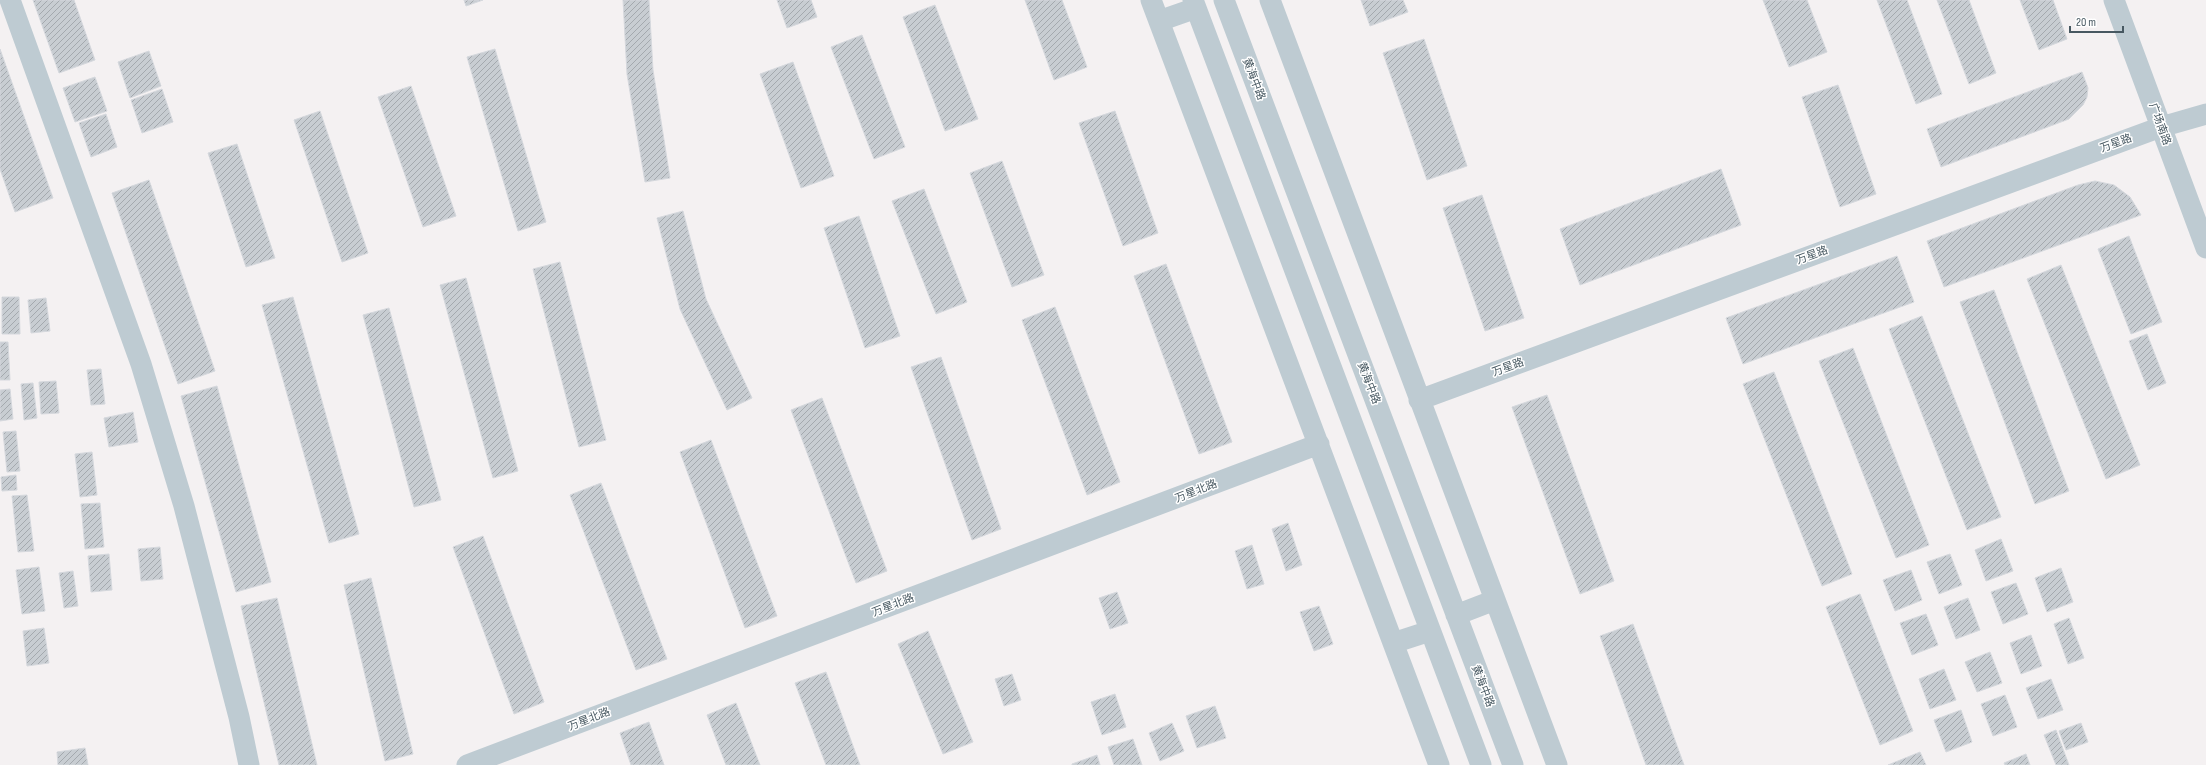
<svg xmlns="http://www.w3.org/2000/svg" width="2206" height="765" viewBox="0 0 2206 765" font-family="'Sofia Sans Condensed','Noto Sans SC',sans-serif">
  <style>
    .building { fill: url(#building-hatch); stroke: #d5d8dd }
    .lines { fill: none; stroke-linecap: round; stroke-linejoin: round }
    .minor { stroke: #becbd2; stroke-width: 21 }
    .labels { text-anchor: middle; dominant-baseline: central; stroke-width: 3; stroke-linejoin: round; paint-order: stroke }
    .street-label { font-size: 11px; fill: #475861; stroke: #fff }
  </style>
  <defs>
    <pattern id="building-hatch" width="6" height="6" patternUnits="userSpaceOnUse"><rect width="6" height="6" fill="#c8cdd2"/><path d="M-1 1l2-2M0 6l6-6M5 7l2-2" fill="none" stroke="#a4a9ae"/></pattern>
  </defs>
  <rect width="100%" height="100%" fill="#f4f1f2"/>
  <path class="building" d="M33 0H74L95 60 59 73Z
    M464 0H483L466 6Z
    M623 0H649L653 70 670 178 645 182 627 74Z
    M777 0H811L817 17 787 28Z
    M1025 0H1062L1087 67 1054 80Z
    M1361 0H1403L1408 12 1370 26Z
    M1763 0H1807L1827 52 1789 67Z
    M1877 0H1907L1942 94 1916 104Z
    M1937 0H1969L1996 73 1969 84Z
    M2020 0H2053L2067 39 2039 50Z
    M935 5 978 119 945 131 903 17Z
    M862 35 905 147 874 159 831 47Z
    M1424 39 1467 166 1427 180 1383 53Z
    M0 49 53 198 15 212 0 169Z
    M495 49 546 222 518 231 467 57Z
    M149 51 161 86 130 98 118 62Z
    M793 62 834 176 801 188 760 74Z
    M2082 72 2088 88 2087 97 2083 105 2069 119 1941 167 1927 129Z
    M95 77 107 111 75 122 63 88Z
    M1838 85 1876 194 1840 207 1802 97Z
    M411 86 456 216 423 227 378 97Z
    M162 89 173 122 142 133 131 100Z
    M320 111 368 253 342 262 294 120Z
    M1115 111 1158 233 1123 246 1079 123Z
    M106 114 117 147 91 157 79 123Z
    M237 144 275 258 246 267 208 153Z
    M1002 161 1044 275 1012 287 970 173Z
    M1721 169 1741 225 1580 285 1560 229Z
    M149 180 215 371 178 384 112 193Z
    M2095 181 2114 185 2130 197 2141 215 1944 287 1927 241 2078 185Z
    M924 189 967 302 936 314 892 201Z
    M1482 195 1524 318 1485 331 1443 208Z
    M683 211 706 299 752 398 727 410 680 309 657 218Z
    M859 216 900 336 865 348 824 228Z
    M2129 236 2162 322 2131 334 2098 249Z
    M1897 256 1914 302 1743 364 1726 318Z
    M560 262 606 440 579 447 533 269Z
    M1166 264 1232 442 1199 454 1134 276Z
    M2061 265 2140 465 2106 479 2027 279Z
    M466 278 518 471 493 478 440 285Z
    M1994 290 2069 491 2035 504 1960 302Z
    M2 297H19L20 334H2Z
    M293 297 359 534 329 543 262 305Z
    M46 298 50 331 31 333 28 300Z
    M1055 307 1120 482 1087 495 1022 320Z
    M389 308 441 500 414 507 363 315Z
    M1922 316 2001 517 1967 530 1889 329Z
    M2147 334 2166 383 2148 390 2129 341Z
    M0 342H8L10 380H0Z
    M1853 348 1929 545 1896 558 1819 361Z
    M941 357 1001 529 972 540 911 367Z
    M101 369 105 404 91 405 87 370Z
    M1774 372 1852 574 1822 586 1743 384Z
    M56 381 59 413 41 414 39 382Z
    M33 383 37 418 24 420 21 384Z
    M217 386 271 582 236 592 181 396Z
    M10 389 13 419 0 421V390Z
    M1547 395 1614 581 1580 594 1512 407Z
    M822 398 887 571 856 583 791 410Z
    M133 412 138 442 109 447 104 418Z
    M16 431 20 471 7 472 3 432Z
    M711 440 777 616 745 628 680 452Z
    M92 452 97 495 80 497 75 454Z
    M16 475 17 490 2 491 1 477Z
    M601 483 667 659 636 670 570 495Z
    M27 495 34 551 18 552 12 496Z
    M100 503 104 547 85 549 81 504Z
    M1288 523 1302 565 1286 571 1272 529Z
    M483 536 544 702 514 714 453 547Z
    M2001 539 2013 571 1986 581 1975 550Z
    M1252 545 1264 584 1247 589 1235 551Z
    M160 547 163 579 141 581 138 549Z
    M109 554 112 590 91 592 88 556Z
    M1950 554 1962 585 1939 594 1927 562Z
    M39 567 45 611 22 614 16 570Z
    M2061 568 2073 602 2047 612 2035 578Z
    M1911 570 1922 600 1895 611 1883 580Z
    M73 571 78 606 64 608 59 573Z
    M371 578 413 754 385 761 344 585Z
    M2016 583 2028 614 2003 624 1991 592Z
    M1117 592 1128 623 1110 629 1099 598Z
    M1860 594 1913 731 1880 745 1826 607Z
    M277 598 317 765H279L241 606Z
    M1968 598 1980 630 1956 639 1944 607Z
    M1319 606 1333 644 1314 651 1300 612Z
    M1926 614 1938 645 1912 655 1900 623Z
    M2069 618 2084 658 2068 664 2054 624Z
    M1633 624 1684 765H1646L1600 636Z
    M44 628 49 663 27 666 23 631Z
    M928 631 973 742 943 754 898 644Z
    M2031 635 2042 666 2021 674 2010 643Z
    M1990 652 2002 683 1977 692 1965 662Z
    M1944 669 1956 700 1930 709 1919 679Z
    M826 672 860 765H826L795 683Z
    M1012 674 1021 700 1004 706 995 679Z
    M2051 679 2063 710 2038 719 2026 688Z
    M1115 694 1126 727 1102 735 1091 702Z
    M2005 695 2017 727 1993 736 1981 704Z
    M736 703 760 765H726L707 715Z
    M1215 706 1226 738 1197 748 1186 716Z
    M1961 710 1972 742 1946 752 1934 720Z
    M649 722 664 765H631L620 733Z
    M1172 723 1184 751 1160 761 1149 733Z
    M2081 723 2088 742 2066 750 2059 731Z
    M2056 730 2069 765H2056L2044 735Z
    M1133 739 1142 765H1114L1108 747Z
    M85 748 88 765H58L57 752Z
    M1920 752 1926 765H1888Z
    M2026 754 2030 765H2005L2004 763Z
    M1097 755 1100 765H1072V764Z"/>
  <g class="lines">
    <path class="minor" d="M10 0 141 364 184 506 239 717 249 765
      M1151 0 1439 765
      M1193 0 1481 765
      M1224 0 1513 765
      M1270 0 1557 765
      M2114 0 2206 248
      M1159 21 1196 8
      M1419 400 2161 127 2206 114
      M1456 615 1495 600
      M1393 643 1430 631
      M467 765 1319 444"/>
  </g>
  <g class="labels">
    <g class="street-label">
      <text transform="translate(1254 79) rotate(69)">黄海中路</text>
      <text transform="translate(2160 124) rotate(70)">广场南路</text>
      <text transform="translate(2116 143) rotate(-20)">万星路</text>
      <text transform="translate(1812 255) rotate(-20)">万星路</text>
      <text transform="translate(1508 367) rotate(-20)">万星路</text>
      <text transform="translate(1369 383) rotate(69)">黄海中路</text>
      <text transform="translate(1196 491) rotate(-21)">万星北路</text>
      <text transform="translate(893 605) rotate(-21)">万星北路</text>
      <text transform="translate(1483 686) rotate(69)">黄海中路</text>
      <text transform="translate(589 719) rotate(-21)">万星北路</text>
    </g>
  </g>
  <path d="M2070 26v6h53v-6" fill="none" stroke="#475861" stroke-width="2"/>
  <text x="2076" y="26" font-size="12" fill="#475861" stroke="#ffffff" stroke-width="3" paint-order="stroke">20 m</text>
</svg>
